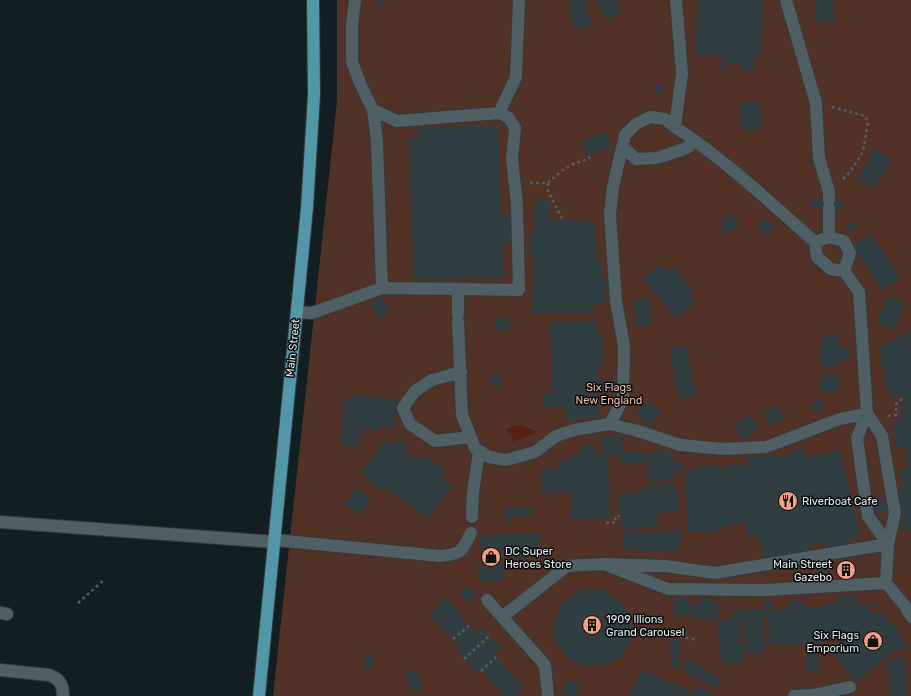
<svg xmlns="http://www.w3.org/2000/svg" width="911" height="696" viewBox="0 0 911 696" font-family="Rubik,sans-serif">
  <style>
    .green { fill: #523227 }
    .water { fill: #55200d }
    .building { fill: #303e42 }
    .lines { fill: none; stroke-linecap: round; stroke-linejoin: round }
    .minor-casing { stroke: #333b3e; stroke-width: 14 }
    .major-casing { stroke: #333b3e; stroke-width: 14 }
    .path { stroke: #525e61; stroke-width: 2.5; stroke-dasharray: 3 3; stroke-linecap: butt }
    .minor { stroke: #505f64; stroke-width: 12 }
    .major { stroke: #5396a9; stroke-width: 12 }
    .labels { text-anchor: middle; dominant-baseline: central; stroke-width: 3; stroke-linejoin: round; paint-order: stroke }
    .street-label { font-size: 11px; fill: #e6eef1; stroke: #040809 }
    .park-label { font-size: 11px; fill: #f3bcaa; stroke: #040809 }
    .poi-label { font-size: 11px; fill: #e6eef1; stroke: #040809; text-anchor: start }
  </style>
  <rect width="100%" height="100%" fill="#111f23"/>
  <path class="green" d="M337 0H911V696H273L337 102Z"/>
  <path class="water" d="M521 425 538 432 517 440 514 443 512 436 505 430 514 426Z"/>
  <path class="building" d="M378 0H386L378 9Z
    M568 0H586L591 26 573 29Z
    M597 0H615L621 13 606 20Z
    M698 0H764L760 57H755L754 71 739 70 740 64 728 63V70L721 69 722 57 694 55Z
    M815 0H832L835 21 817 23Z
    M663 83V93L655 94V84Z
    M759 101 762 129 741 131 739 103Z
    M498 125 501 215H514L515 244H503L504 277 414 280 408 137H417V128Z
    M607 132 612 148 587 156 582 140Z
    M874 149 892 159 875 189 857 179Z
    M812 199 844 202 843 209 812 207Z
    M535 200 550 201V220L595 221 594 237H597L596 261H602V278H605V304L593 303V314L532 313 534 255H530V231H534Z
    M731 213 740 224 724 235 722 232 726 229 720 222Z
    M766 219 773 227 770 230 772 233 767 237 758 226Z
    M851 220 858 226 852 233 845 227Z
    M871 234 900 278 882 290 852 246Z
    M661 263 668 272 674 267 693 290 689 294 696 302 676 318 643 279Z
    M382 297 391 310 379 318 370 305Z
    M887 297 904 303 895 329 877 323Z
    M650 298 651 325H635L634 299Z
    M509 317V329H495L494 318Z
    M597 321V336H603L604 365H597L598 379H605V394H598L599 418 566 419 565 407 543 408V393H552L550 322Z
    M911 331V531L904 532 901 520 904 519 898 490 903 489 899 470 908 469 905 447 896 448 893 419 901 418 900 404H904L902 395 893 399 882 378 886 375 879 362 883 360 877 348Z
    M825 334 839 336 838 346 850 347 849 360 842 359V365L834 364 833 367 821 366 822 363 819 362 822 337H825Z
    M686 345 696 395 679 399 669 348Z
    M493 373 503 378 498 388 488 383Z
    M823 373 840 376 837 394 820 391Z
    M351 394 398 400 394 428 385 427 386 424 381 423 380 431 362 429 359 446 339 444 345 399 350 400Z
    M820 399 825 405 816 413 811 406Z
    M648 401 661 413 649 426 636 414Z
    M777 405 784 418 770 426 763 414Z
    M750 415 759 429 743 440 734 426Z
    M622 435 623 452H643V463L622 464V456H608L610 518 572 520 571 492 542 493V469L559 468 558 461 571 460V453H580V447H584V444H591V447H594L595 455 603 454 602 436Z
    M397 438 409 446 405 453 409 455 411 453 419 458 422 454 446 470 440 478 452 486 428 519 386 488 384 491 360 474 385 440 391 446Z
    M804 448 806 458 840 450 861 537 848 540 850 546 826 551 824 542 809 546 810 550 764 561 758 536 749 538 746 522 723 526V530L713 531V534H703V531H687L686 470 699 469 698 465H722V470H728L729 464 750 465V461H747V456L792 455 791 451Z
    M670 450 672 462 682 461 684 471 673 472 674 479 649 483 645 454Z
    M676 483 679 511 657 514 658 526 622 531 617 494 643 491V487Z
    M356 488 371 499 360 515 345 504Z
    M887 497 890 510 876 513 873 499Z
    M531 507V515H512V521H506V508Z
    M681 530 682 550 641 552V549H623V533Z
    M540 533V553L527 554V557H509L508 555H497V564H503V581H482V579H479L478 566 485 565 484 555H481L480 535Z
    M847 561 855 565 856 572 852 579 845 580 836 574V567L840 562Z
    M825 569 826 579H818V570Z
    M468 587 476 594 468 603 460 595Z
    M583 590H603L620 601 631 618V639L620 658 602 665H582L565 656 554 639V619L564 601Z
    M837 596H857V605L877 604V608H867L873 615 880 610 891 624 894 622 898 627 895 630 908 645 899 652 896 649 857 682 830 651 846 638 825 639 826 643 769 646 768 615H764L765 652 745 653 744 620H739L745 661 722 665 717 621 734 618 731 610H763V601H771L772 610 788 609V602L804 601 805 608H822V604H838Z
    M711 597V602H718L719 619 693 620V603H699V598Z
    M446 598 463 616 461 618 475 632 480 627 501 648 494 655 524 687 515 696H505L480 669 476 672 456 650 460 647 429 614Z
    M673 598H690L691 615H673Z
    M670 639H679L680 668H671Z
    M816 653 819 671 807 673 804 655Z
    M365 655H374V668H364Z
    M904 657 908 696H890L887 659Z
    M687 659 722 679 716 689 681 670Z
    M414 669 424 687 414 693 404 675Z
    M642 669 693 693 696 686 717 696H629Z
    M567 679 581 685 576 696H570L561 692Z"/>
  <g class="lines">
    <g class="minor-casing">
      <path id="minor" d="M355 0 352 25V61L359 81 373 110 377 141 382 288 519 290 517 204 512 159 515 128 509 118 499 113 397 121 373 110
        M676 0 682 73 675 127C725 160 770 202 815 242L817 257 831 269 844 271 859 292 867 413 857 438 868 516 888 544 886 583
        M786 0 816 103 819 158 829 192V200
        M499 113 516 77 519 0
        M623 147 636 159 657 158 687 148 694 140
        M829 208V237
        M815 242 829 237 844 241 850 253 844 271
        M458 289V314
        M297 312 312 313 382 288
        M458 321 462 415 475 448 489 457 506 460 535 452 556 436 574 430 610 424 623 399 624 346 616 301 610 214 613 187 625 135 636 124 650 117 665 119 675 127
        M461 372 432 380 415 391 403 408 410 424 435 441 471 437
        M472 517 473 493 479 451
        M0 522 275 542
        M275 540 440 556C462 554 461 552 471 533
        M604 564 665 566 715 573 888 544 895 513 882 436 867 413 837 420 766 447 724 449 680 445 638 431 610 424
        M487 600 545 665 548 696
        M0 613 7 614
        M502 617 567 566 604 564 668 589 764 590 886 583 905 606 911 617
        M0 670 49 675C60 679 63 685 63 696
        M794 696 813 695 850 687"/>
    </g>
    <g class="major-casing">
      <path id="major" d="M259 696 307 208 314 95 313 0"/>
    </g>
    <path class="path" d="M832 107 865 116 868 122 863 152 850 172 842 180
      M530 183H548C563 169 569 164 589 159L590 155
      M548 183V191L563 220
      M888 416 896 415V404L903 398
      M606 523 616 522 615 517 620 516
      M78 603 104 580
      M674 635 690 639H695
      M453 639 469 626
      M464 659 489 636
      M481 671 496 657"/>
    <use href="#minor" class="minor"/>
    <use href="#major" class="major"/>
  </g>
  <defs>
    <g id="restaurant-disc" transform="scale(1)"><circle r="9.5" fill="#f39f83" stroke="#040809"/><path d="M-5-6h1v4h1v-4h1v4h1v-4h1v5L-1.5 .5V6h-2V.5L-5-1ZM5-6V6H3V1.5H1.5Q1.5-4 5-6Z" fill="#111"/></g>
    <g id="shop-disc" transform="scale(1)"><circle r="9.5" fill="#f39f83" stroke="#040809"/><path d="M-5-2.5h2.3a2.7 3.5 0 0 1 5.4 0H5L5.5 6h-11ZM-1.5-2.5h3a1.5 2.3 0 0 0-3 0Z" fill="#111"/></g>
    <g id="building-disc" transform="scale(1)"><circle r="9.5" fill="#f39f83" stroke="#040809"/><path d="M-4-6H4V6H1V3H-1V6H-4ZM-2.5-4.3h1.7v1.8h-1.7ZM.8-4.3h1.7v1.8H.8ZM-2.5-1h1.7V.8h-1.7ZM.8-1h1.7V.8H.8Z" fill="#111"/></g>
  </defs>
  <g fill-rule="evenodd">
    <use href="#restaurant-disc" x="788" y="501"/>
    <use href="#shop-disc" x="491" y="557"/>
    <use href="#building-disc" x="846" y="570"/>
    <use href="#building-disc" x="592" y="625"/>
    <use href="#shop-disc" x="873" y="641"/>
  </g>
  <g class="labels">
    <g class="street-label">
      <text transform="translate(293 348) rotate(-84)">Main Street</text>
    </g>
    <g class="park-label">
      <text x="609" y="387">Six Flags<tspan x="609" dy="13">New England</tspan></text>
    </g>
    <g class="poi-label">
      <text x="802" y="501">Riverboat Cafe</text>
      <text x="505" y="551">DC Super<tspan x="505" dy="13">Heroes Store</tspan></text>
      <text x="832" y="564" text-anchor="end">Main Street<tspan x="832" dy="13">Gazebo</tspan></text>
      <text x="606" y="619">1909 Illions<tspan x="606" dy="13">Grand Carousel</tspan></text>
      <text x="859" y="635" text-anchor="end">Six Flags<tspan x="859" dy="13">Emporium</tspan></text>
    </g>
  </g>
</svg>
